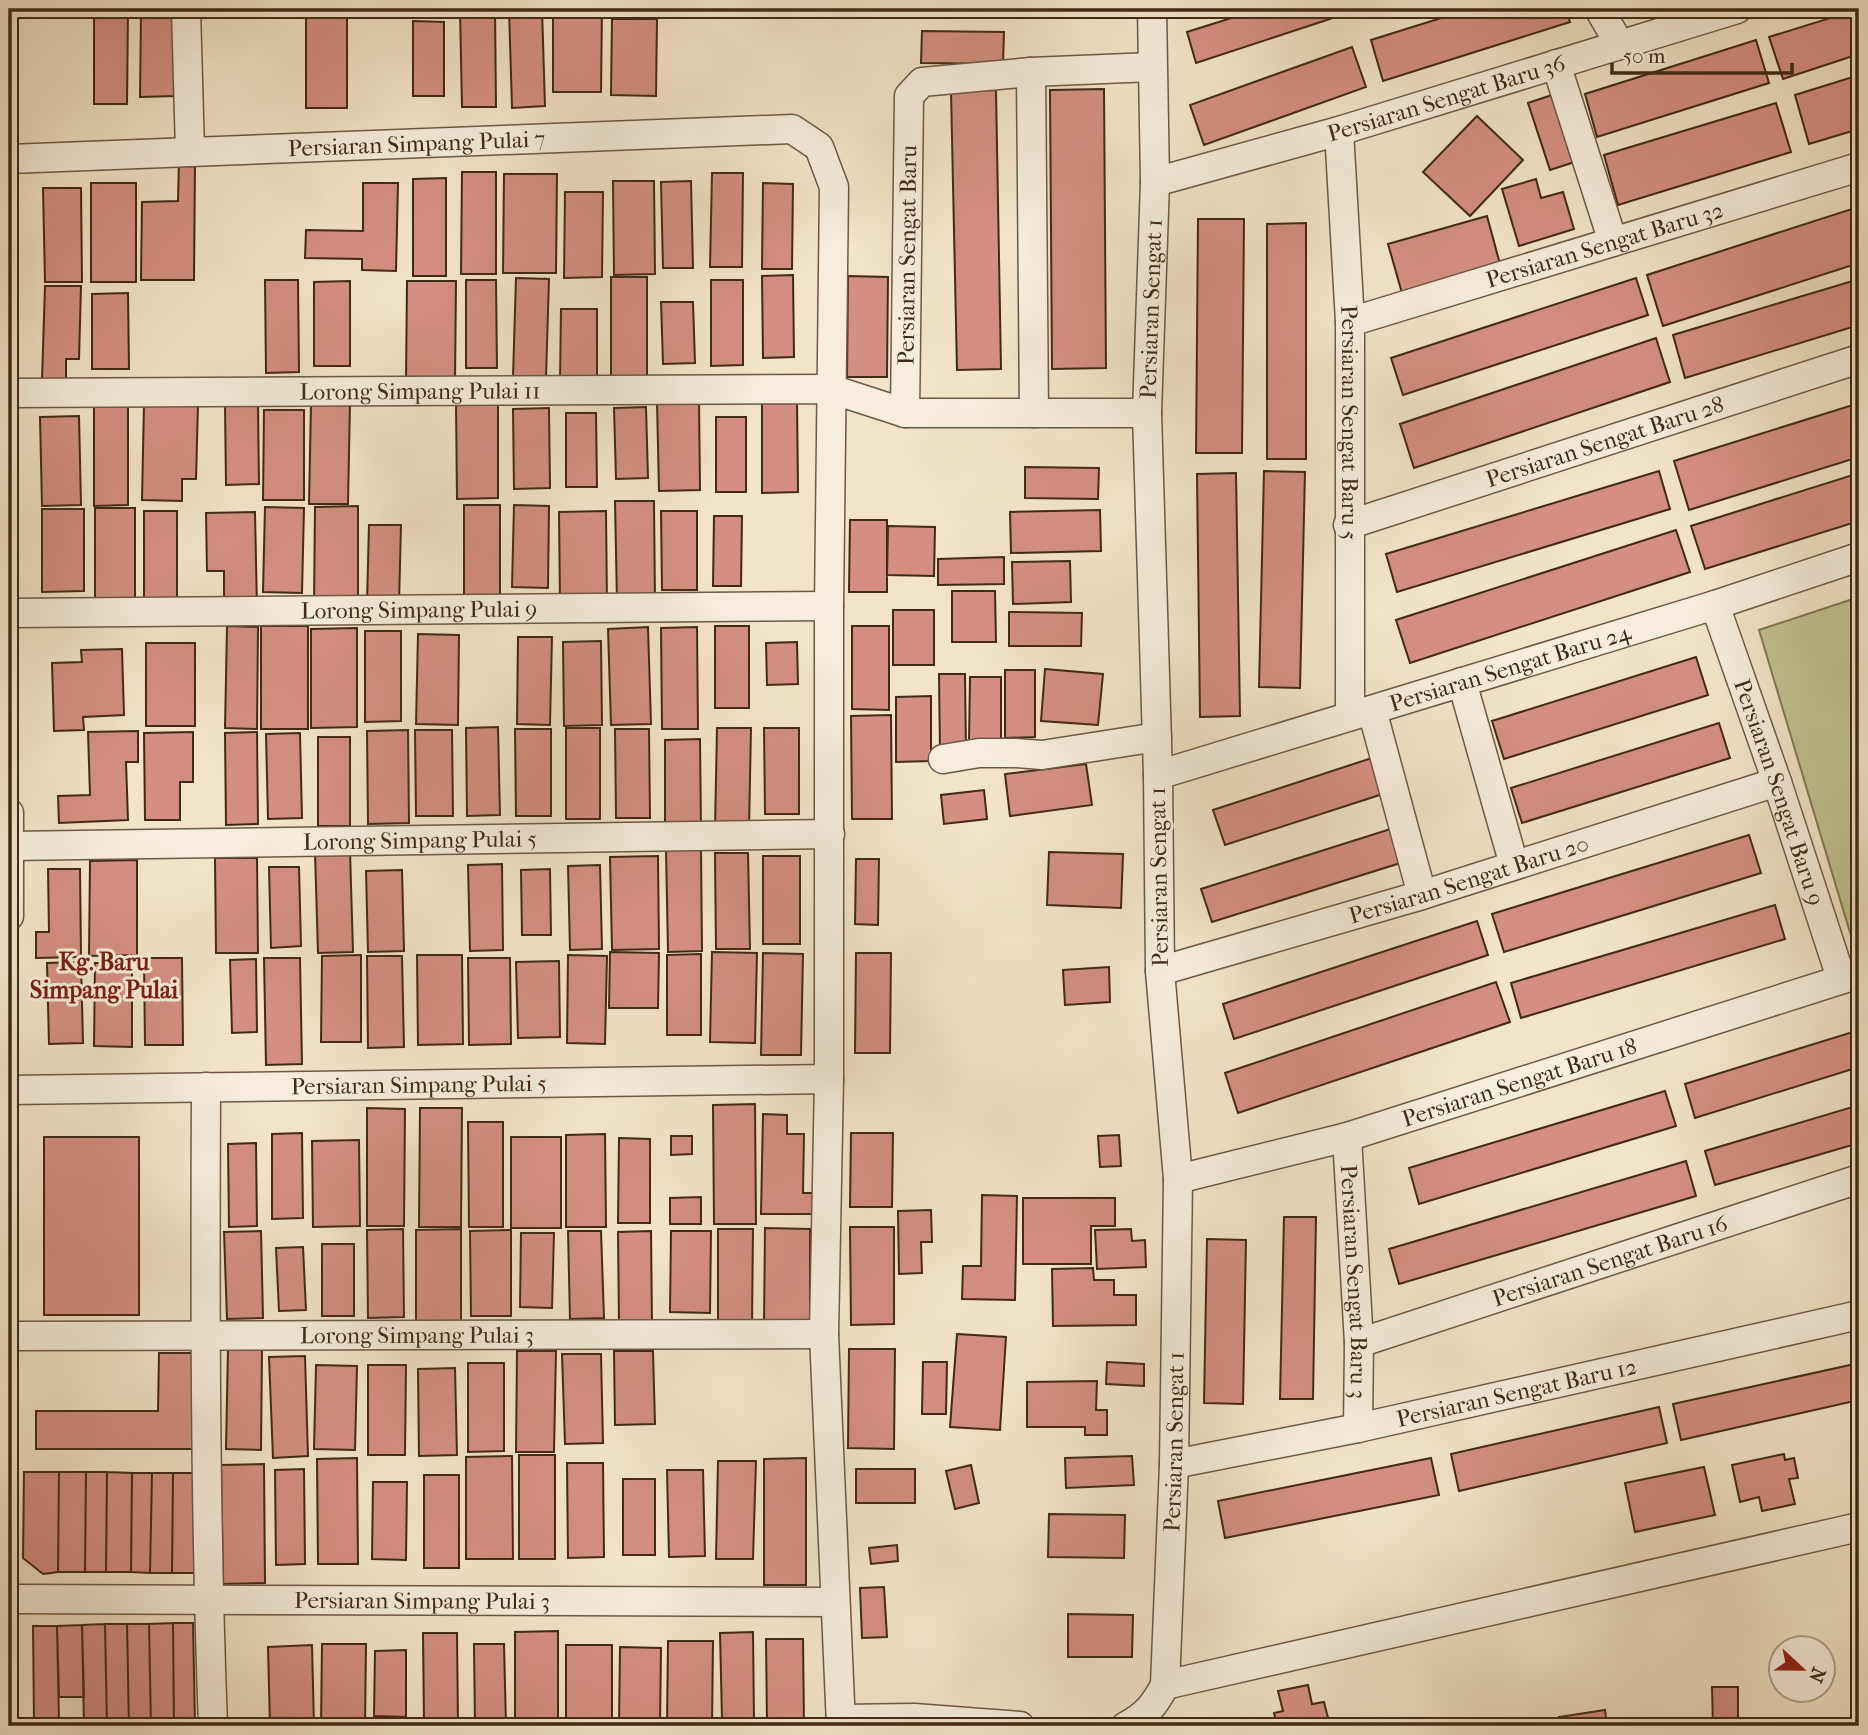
<svg xmlns="http://www.w3.org/2000/svg" width="1868" height="1735" viewBox="0 0 1868 1735" font-family="'IM FELL French Canon',serif">
  <style>
    .green { fill: #c2c291; stroke: #827654; stroke-width: 2 }
    .building { fill: #d48f82; stroke: #412917; stroke-width: 2 }
    .lines { fill: none; stroke-linecap: round; stroke-linejoin: round }
    .street-casing { stroke: #6e5844; stroke-width: 31 }
    .street { stroke: #f7eddc; stroke-width: 28 }
    .labels { text-anchor: middle; dominant-baseline: central; stroke-width: 6; stroke-linejoin: round; paint-order: stroke }
    .street-label { font-size: 23px; fill: #412917; stroke: #f7eddc }
    .neighbourhood-label { font-size: 24px; font-weight: bold; fill: #7a1f14; stroke: #f7eddc }
  </style>
  <rect width="100%" height="100%" fill="#f3e4c9"/>
  <filter id="stains"><feTurbulence type="fractalNoise" baseFrequency=".00286" numOctaves="4"/><feColorMatrix values="0 0 0 0 .2 0 0 0 0 .09 0 0 0 0 .02 0 0 0 .5 -.17"/></filter>
  <radialGradient id="worn" r=".72"><stop offset=".6" stop-color="#630" stop-opacity="0"/><stop offset="1" stop-color="#630" stop-opacity=".3"/></radialGradient>
  <path class="green" d="M1859 597V958L1858 959 1759 630Z"/>
  <path class="building" d="M306 9H347V108H306Z
    M460 9H495L496 107H462Z
    M509 9H542L545 106 512 108Z
    M553 9H602L601 92H553Z
    M1260 9H1347L1348 13 1196 63 1187 32Z
    M1470 9H1566L1570 22 1383 81 1371 40Z
    M1859 9V54L1783 79 1769 37Z
    M128 12 127 104H94V13Z
    M141 13H175V96L140 97Z
    M612 19H657L656 96 611 95Z
    M413 21 444 22V96H413Z
    M922 31 1004 32 1003 64 921 63Z
    M1756 40 1769 83 1597 137 1585 94Z
    M1352 47 1366 87 1204 145 1190 105Z
    M1859 75V129L1809 144 1795 95Z
    M1104 89 1106 368 1052 369 1050 90Z
    M996 90 1001 369 957 370 951 91Z
    M1561 92 1584 159 1550 170 1528 103Z
    M1776 103 1791 152 1618 205 1604 155Z
    M1477 116 1523 160 1470 216 1423 172Z
    M179 160 195 161 194 280H141L142 202 178 201Z
    M462 172H496V274H461Z
    M712 173H743L742 267H710Z
    M504 174H557L556 273H503Z
    M446 178V276H413V179Z
    M1536 179 1541 198 1563 192 1574 229 1519 246 1502 189Z
    M613 181H654L655 274 614 275Z
    M691 181 693 268H663L661 182Z
    M91 183H136V282H91Z
    M363 183H398L396 271 362 270V259L305 258 306 230 363 231Z
    M763 183 793 184 792 269H762Z
    M43 188H81L82 282H45Z
    M565 192H603L602 277 564 278Z
    M1858 207 1859 263 1663 326 1647 275Z
    M1487 216 1500 264 1402 293 1388 244Z
    M1198 219H1244L1242 453H1196Z
    M1306 223V459H1267V224Z
    M793 275 794 357 763 358 762 276Z
    M848 276 888 277 887 377H847Z
    M611 277H647V378L611 379Z
    M516 278 549 279 546 378 513 377Z
    M1636 278 1648 315 1403 395 1391 358Z
    M1859 279V325L1685 378 1673 335Z
    M265 280H298L299 372 266 373Z
    M466 280H496L497 368H466Z
    M711 280H743V365L711 366Z
    M350 281V366H314V282Z
    M407 281H456L455 381 406 380Z
    M45 286H81L79 359H66V380H42Z
    M128 293 129 369H92V294Z
    M661 302H693L695 363 663 364Z
    M561 309H597V381H560Z
    M1656 338 1670 382 1414 468 1400 424Z
    M762 399H797L798 492 762 493Z
    M699 400 700 490 659 491 657 401Z
    M311 403H350L348 504H309Z
    M1859 403V457L1689 510 1674 461Z
    M144 404 198 405 196 479H182V501L142 500Z
    M225 404H258L259 484 226 485Z
    M456 404H498V498L457 499Z
    M94 406H128V505L94 506Z
    M646 407 648 478 616 479 614 408Z
    M549 408 550 488 514 489 513 409Z
    M264 410H304V500H263Z
    M566 413H596L597 487H566Z
    M79 416 81 505 42 506 40 417Z
    M716 417H746V492H716Z
    M1025 467 1099 468 1098 499 1025 498Z
    M1264 471 1305 472 1300 688 1259 687Z
    M1659 471 1670 509 1397 592 1386 554Z
    M1236 473 1240 716 1200 717 1197 474Z
    M1859 473V521L1705 569 1691 526Z
    M615 501H654L655 602 617 603Z
    M464 505H500V597H464Z
    M514 505 549 506 548 588 512 587Z
    M358 506V606L314 607 315 507Z
    M265 507 304 508 302 593 263 592Z
    M95 508H135V605H95Z
    M42 509H84V591L42 592Z
    M1100 510 1101 551 1011 553 1010 512Z
    M144 511H177V608H144Z
    M606 511 607 604 560 605 559 512Z
    M661 511H697V590H662Z
    M255 512 257 608H224V571H207L206 513Z
    M714 516H742L741 586H713Z
    M850 520H887V592H849Z
    M369 525H401L399 604 367 603Z
    M888 526 935 527 934 576 887 575Z
    M1676 530 1690 572 1410 663 1396 620Z
    M1004 557V584L938 585V559Z
    M1070 561 1071 602 1013 604 1012 562Z
    M952 591H995L996 642H952Z
    M893 610H934V665H893Z
    M1009 612 1082 613 1081 646H1009Z
    M227 626 258 627 257 729 225 728Z
    M261 626H308V729H261Z
    M715 626H749V708H715Z
    M852 626H889V710L852 709Z
    M648 627 651 724 611 725 608 629Z
    M697 627 698 729H662L661 628Z
    M357 628V727L311 728V629Z
    M365 631H401V721L365 722Z
    M418 634 459 635 458 725 416 724Z
    M518 637H552L550 725 517 724Z
    M601 641 602 725 564 726 563 642Z
    M797 642 798 684 767 685 766 643Z
    M146 643H195V726H146Z
    M122 649 124 715 83 717 84 730 54 731 52 663 82 662 81 650Z
    M1696 657 1708 695 1504 759 1492 721Z
    M1045 669 1103 674 1098 725 1041 721Z
    M1005 670H1035V737L1005 738Z
    M939 674H965L966 751 940 752Z
    M970 677H1001V742H969Z
    M931 696V761L896 762V697Z
    M891 715 892 819H852L851 716Z
    M1719 723 1730 758 1522 823 1511 788Z
    M498 727 500 815 467 816 466 728Z
    M566 728H600V819H566Z
    M717 728H751L749 829H715Z
    M764 728H799V814H765Z
    M515 729H551V816H516Z
    M615 729H649L650 818H616Z
    M408 730 409 823 368 824 367 731Z
    M415 730H452L453 816H416Z
    M138 731V762H126L128 820 59 823 58 796 90 795 88 732Z
    M193 732V782H180V820H145L144 733Z
    M257 732 258 824 226 825 225 733Z
    M300 733 302 818 268 819 266 734Z
    M318 737H350V826H318Z
    M700 739 701 830H665V740Z
    M1381 755 1392 791 1225 845 1213 810Z
    M1086 764 1092 805 1010 816 1005 774Z
    M984 790 987 819 944 824 941 795Z
    M1400 826 1410 860 1212 922 1201 889Z
    M1749 835 1761 873 1504 952 1492 914Z
    M701 849 702 951 668 952 666 850Z
    M350 851 353 952 318 953 315 852Z
    M1049 852 1123 854 1121 908 1047 905Z
    M715 853H748L750 949H716Z
    M658 856 659 949 612 950 610 857Z
    M763 856H800V944H763Z
    M215 858H257L258 953H216Z
    M856 859H879L878 925 855 924Z
    M137 860V955L89 956 90 861Z
    M502 864 503 950 470 951 468 865Z
    M600 865 602 949 570 950 568 866Z
    M269 867H299L301 946 271 948Z
    M48 869H80L81 957 36 958V932H49Z
    M550 869 551 935H522L521 870Z
    M402 870 404 951 368 952 366 871Z
    M1775 905 1785 939 1521 1018 1511 983Z
    M1477 921 1488 955 1234 1039 1223 1004Z
    M610 952 659 953 658 1008H609Z
    M712 952 757 953 755 1043 710 1042Z
    M763 953 803 954 801 1055H761Z
    M856 953H891L890 1053H855Z
    M701 954V1035H667V955Z
    M361 955V1042H321L322 956Z
    M417 955H462L463 1044 418 1045Z
    M568 955 607 956 605 1044 567 1043Z
    M367 956H402L404 1047 368 1048Z
    M144 958H182L183 1045H145Z
    M264 958H300L302 1064 266 1065Z
    M468 958H510L511 1044 469 1045Z
    M256 959 257 1032 232 1033 230 960Z
    M559 961 560 1037 518 1038 516 962Z
    M81 962 83 1043 49 1044 47 963Z
    M95 963H132V1047L94 1046Z
    M1109 967 1110 1002 1065 1005 1063 970Z
    M1496 982 1510 1022 1238 1113 1225 1073Z
    M1859 1030V1067L1695 1118 1685 1084Z
    M1665 1091 1676 1126 1419 1204 1409 1168Z
    M755 1104 756 1224H714L713 1105Z
    M1859 1105V1143L1715 1185 1705 1151Z
    M367 1108 405 1109 404 1226H367Z
    M420 1108H462L461 1227H419Z
    M763 1114 787 1115V1134H804L803 1193H816V1214H761Z
    M468 1122H503V1227H469Z
    M302 1133 303 1218 272 1219V1134Z
    M851 1133H893L892 1207H850Z
    M605 1134 606 1227H566V1135Z
    M1119 1135 1121 1166 1100 1167 1098 1136Z
    M671 1136H692V1154L671 1155Z
    M44 1137H139V1315H44Z
    M511 1137H561V1228H511Z
    M619 1138 650 1139V1223H618Z
    M359 1140 360 1226 313 1227 312 1141Z
    M256 1143 257 1226 229 1227 228 1144Z
    M1686 1161 1696 1196 1399 1284 1389 1249Z
    M982 1195 1017 1196 1015 1300 962 1299 963 1266H981Z
    M701 1197V1224H670V1198Z
    M1023 1198H1115V1226H1091V1264H1023Z
    M931 1210 932 1242H921L922 1273 899 1274 898 1211Z
    M1284 1217H1316L1313 1399H1280Z
    M850 1227H894V1324L851 1325Z
    M765 1228 810 1229V1323H764Z
    M403 1229 404 1317 368 1318 367 1230Z
    M461 1229V1327H416V1230Z
    M718 1229H753L752 1323H718Z
    M1131 1229 1132 1241 1145 1240 1146 1267 1097 1269 1095 1230Z
    M511 1230V1316H471L470 1231Z
    M261 1231 263 1318 227 1319 224 1232Z
    M568 1231H601L604 1318 570 1319Z
    M651 1231 652 1325H619L618 1232Z
    M671 1231H711L710 1313 670 1312Z
    M521 1233H554L552 1308 520 1307Z
    M1207 1239 1246 1240 1243 1404 1204 1403Z
    M322 1244H354V1316H322Z
    M303 1247 306 1310 279 1311 276 1248Z
    M1093 1268 1094 1280H1114V1295H1136V1325L1053 1326 1052 1269Z
    M957 1334 1006 1337 1000 1430 950 1427Z
    M228 1348H262L261 1450 226 1449Z
    M849 1349H895L894 1449 848 1448Z
    M517 1351H556L554 1452H516Z
    M614 1351H653L655 1424 615 1425Z
    M159 1353H198L197 1449H36V1411H158Z
    M562 1354H601L603 1443 565 1444Z
    M305 1356 308 1456 273 1458 269 1357Z
    M923 1362H947L946 1414H922Z
    M1107 1362 1144 1364V1386L1106 1384Z
    M468 1363H504V1451L468 1452Z
    M1859 1363V1400L1681 1440 1673 1404Z
    M316 1365 357 1366 355 1450 314 1449Z
    M368 1365H406L405 1455H368Z
    M455 1368 457 1455 419 1456 418 1369Z
    M1097 1381 1096 1410H1107V1435H1085V1427H1027V1382Z
    M1659 1407 1667 1443 1459 1491 1451 1454Z
    M1784 1454 1785 1460 1794 1458 1798 1478 1789 1479 1795 1504 1762 1511 1759 1497 1740 1502 1732 1465Z
    M519 1455H555V1559H519Z
    M512 1456 513 1559H466V1457Z
    M1132 1456 1134 1485 1066 1488 1065 1458Z
    M357 1458 358 1564H318L317 1459Z
    M806 1458V1585H764V1459Z
    M1431 1458 1439 1495 1225 1538 1218 1501Z
    M718 1461H756L753 1559H716Z
    M567 1463H603L604 1557 568 1558Z
    M264 1464 265 1583 223 1584 221 1465Z
    M971 1465 979 1503 955 1509 946 1471Z
    M1704 1467 1715 1515 1635 1532 1625 1483Z
    M304 1469 305 1564 276 1565 275 1470Z
    M856 1469H915V1503H856Z
    M667 1470H703L705 1556 669 1557Z
    M24 1472H59L58 1572 43 1574 23 1558Z
    M59 1472H86L85 1572H58Z
    M86 1472H107L106 1572H85Z
    M107 1472 132 1473 131 1572H106Z
    M132 1473H152L150 1573 131 1572Z
    M152 1473H173L172 1573H150Z
    M173 1473H198L197 1573H172Z
    M424 1475H459V1568H424Z
    M623 1479H655V1555H623Z
    M373 1482H407L406 1560 372 1559Z
    M1049 1514 1125 1515 1124 1558 1048 1557Z
    M897 1545 898 1561 871 1564 869 1548Z
    M884 1587 887 1637 862 1638 860 1588Z
    M1068 1614 1133 1615 1132 1657H1068Z
    M173 1623 174 1726H151L149 1624Z
    M173 1623H193L195 1726H174Z
    M105 1624 107 1726H84L82 1625Z
    M105 1624H127L129 1726H107Z
    M127 1624H149L151 1726H129Z
    M82 1625 84 1697H59L57 1626Z
    M33 1626H57L59 1720 34 1721Z
    M558 1631V1726H515V1632Z
    M753 1632 754 1719H722L720 1633Z
    M423 1633H457L458 1725H424Z
    M766 1639H803L804 1726H767Z
    M668 1641H713L712 1726H667Z
    M322 1644H366L365 1726H321Z
    M474 1644H504L506 1726H475Z
    M312 1645 314 1726H270L268 1647Z
    M566 1645H612V1726H566Z
    M620 1647 661 1648 660 1725H619Z
    M406 1650V1717L374 1716 375 1651Z
    M1308 1685 1312 1704 1324 1702 1330 1726H1277L1274 1713 1283 1711 1278 1691Z
    M1712 1687H1738V1726H1713Z
    M1605 1710 1607 1726H1561L1559 1717Z"/>
  <g class="lines">
    <g class="street-casing">
      <g id="street">
        <path d="M186 9 190 152"/>
        <path d="M1599 9 1620 45"/>
        <path d="M1556 64 1613 242"/>
        <path d="M1031 72 1034 413"/>
        <path id="s1" d="M1339 131 1350 322V716"/>
        <path id="s2" d="M9 159 792 129 819 147 834 187 829 606V1079L824 1334 841 1726"/>
        <path id="s3" d="M1155 182 1339 131 1737 9"/>
        <path id="s4" d="M1350 322 1859 167"/>
        <path id="s5" d="M9 393 831 389 905 413H1147"/>
        <path id="s6" d="M905 413 909 96 922 82 1031 72 1152 67"/>
        <path id="s7" d="M1348 525 1859 359"/>
        <path id="s8" d="M1715 605 1777 782 1841 978"/>
        <path id="s9" d="M9 613 829 606"/>
        <path d="M1462 682 1514 865"/>
        <path d="M1372 710 1422 895"/>
        <path d="M943 759 979 753H1015L1042 755 1157 737"/>
        <path id="s10" d="M1158 775 1715 605 1859 557"/>
        <path d="M9 813V916"/>
        <path id="s11" d="M10 846 830 834"/>
        <path id="s12" d="M1160 971 1422 895 1777 782"/>
        <path d="M206 1087C205 1300 205 1513 213 1726"/>
        <path id="s13" d="M9 1090 829 1079"/>
        <path id="s14" d="M1347 1137 1359 1343 1358 1428"/>
        <path id="s15" d="M1178 1179 1347 1137 1859 974"/>
        <path id="s16" d="M9 1336 824 1334"/>
        <path id="s17" d="M1359 1343 1859 1179"/>
        <path id="s18" d="M1174 1464 1358 1428 1859 1315"/>
        <path id="s19" d="M9 1599 835 1602"/>
        <path d="M1165 1685 1859 1527"/>
        <path d="M842 1719 914 1718 1020 1726"/>
        <path id="s20" d="M1126 1726C1146 1716 1155 1704 1165 1685L1174 1464 1178 1179 1160 971 1158 775 1147 413 1155 182 1152 9"/>
      </g>
    </g>
    <use href="#street" class="street"/>
  </g>
  <g class="labels">
    <g class="street-label">
      <text stroke="none"><textPath href="#s3" startOffset="303">Persiaran Sengat Baru 36</textPath></text>
      <text stroke="none"><textPath href="#s2" startOffset="408">Persiaran Simpang Pulai 7</textPath></text>
      <text stroke="none"><textPath href="#s4" startOffset="266">Persiaran Sengat Baru 32</textPath></text>
      <text stroke="none"><textPath href="#s6" startOffset="158">Persiaran Sengat Baru</textPath></text>
      <text stroke="none"><textPath href="#s20" startOffset="1435">Persiaran Sengat 1</textPath></text>
      <text stroke="none"><textPath href="#s5" startOffset="411">Lorong Simpang Pulai 11</textPath></text>
      <text stroke="none"><textPath href="#s1" startOffset="292">Persiaran Sengat Baru 5</textPath></text>
      <text stroke="none"><textPath href="#s7" startOffset="270">Persiaran Sengat Baru 28</textPath></text>
      <text stroke="none"><textPath href="#s9" startOffset="410">Lorong Simpang Pulai 9</textPath></text>
      <text stroke="none"><textPath href="#s10" startOffset="368">Persiaran Sengat Baru 24</textPath></text>
      <text stroke="none"><textPath href="#s8" startOffset="198">Persiaran Sengat Baru 9</textPath></text>
      <text stroke="none"><textPath href="#s11" startOffset="410">Lorong Simpang Pulai 5</textPath></text>
      <text transform="translate(1159 877) rotate(-91)">Persiaran Sengat 1</text>
      <text stroke="none"><textPath href="#s12" startOffset="322">Persiaran Sengat Baru 20</textPath></text>
      <text stroke="none"><textPath href="#s15" startOffset="355">Persiaran Sengat Baru 18</textPath></text>
      <text stroke="none"><textPath href="#s13" startOffset="410">Persiaran Simpang Pulai 5</textPath></text>
      <text stroke="none"><textPath href="#s17" startOffset="264">Persiaran Sengat Baru 16</textPath></text>
      <text stroke="none"><textPath href="#s14" startOffset="145">Persiaran Sengat Baru 3</textPath></text>
      <text stroke="none"><textPath href="#s16" startOffset="408">Lorong Simpang Pulai 3</textPath></text>
      <text stroke="none"><textPath href="#s18" startOffset="350">Persiaran Sengat Baru 12</textPath></text>
      <text stroke="none"><textPath href="#s20" startOffset="301">Persiaran Sengat 1</textPath></text>
      <text stroke="none"><textPath href="#s19" startOffset="413">Persiaran Simpang Pulai 3</textPath></text>
    </g>
    <g class="neighbourhood-label">
      <text x="104" y="962">Kg. Baru<tspan x="104" dy="28">Simpang Pulai</tspan></text>
    </g>
  </g>
  <rect width="1868" height="1735" fill="none" stroke="#f3e4c9" stroke-width="35"/>
  <rect x="10" y="10" width="1847" height="1714" fill="none" stroke="#412917" stroke-width="3.5"/>
  <rect x="18" y="18" width="1833" height="1700" fill="none" stroke="#412917" stroke-width="2"/>
  <g transform="translate(1802 1669) rotate(112)"><circle r="33" fill="#f7eddc" stroke="#ae9f8d" stroke-width="2"/>
  <path d="M0-5L12 26L0 18L-12 26Z" fill="#8f2418"/>
  <text y="-10" font-size="19" font-weight="bold" text-anchor="middle" fill="#412917">N</text>
  </g>
  <path d="M1612 63v10h180v-10" fill="none" stroke="#412917" stroke-width="3.5"/>
  <text x="1623" y="63" font-size="21" fill="#412917" stroke="#f7eddc" stroke-width="5" paint-order="stroke">50 m</text>
  <rect width="100%" height="100%" filter="url(#stains)"/>
  <rect width="100%" height="100%" fill="url(#worn)"/>
</svg>
